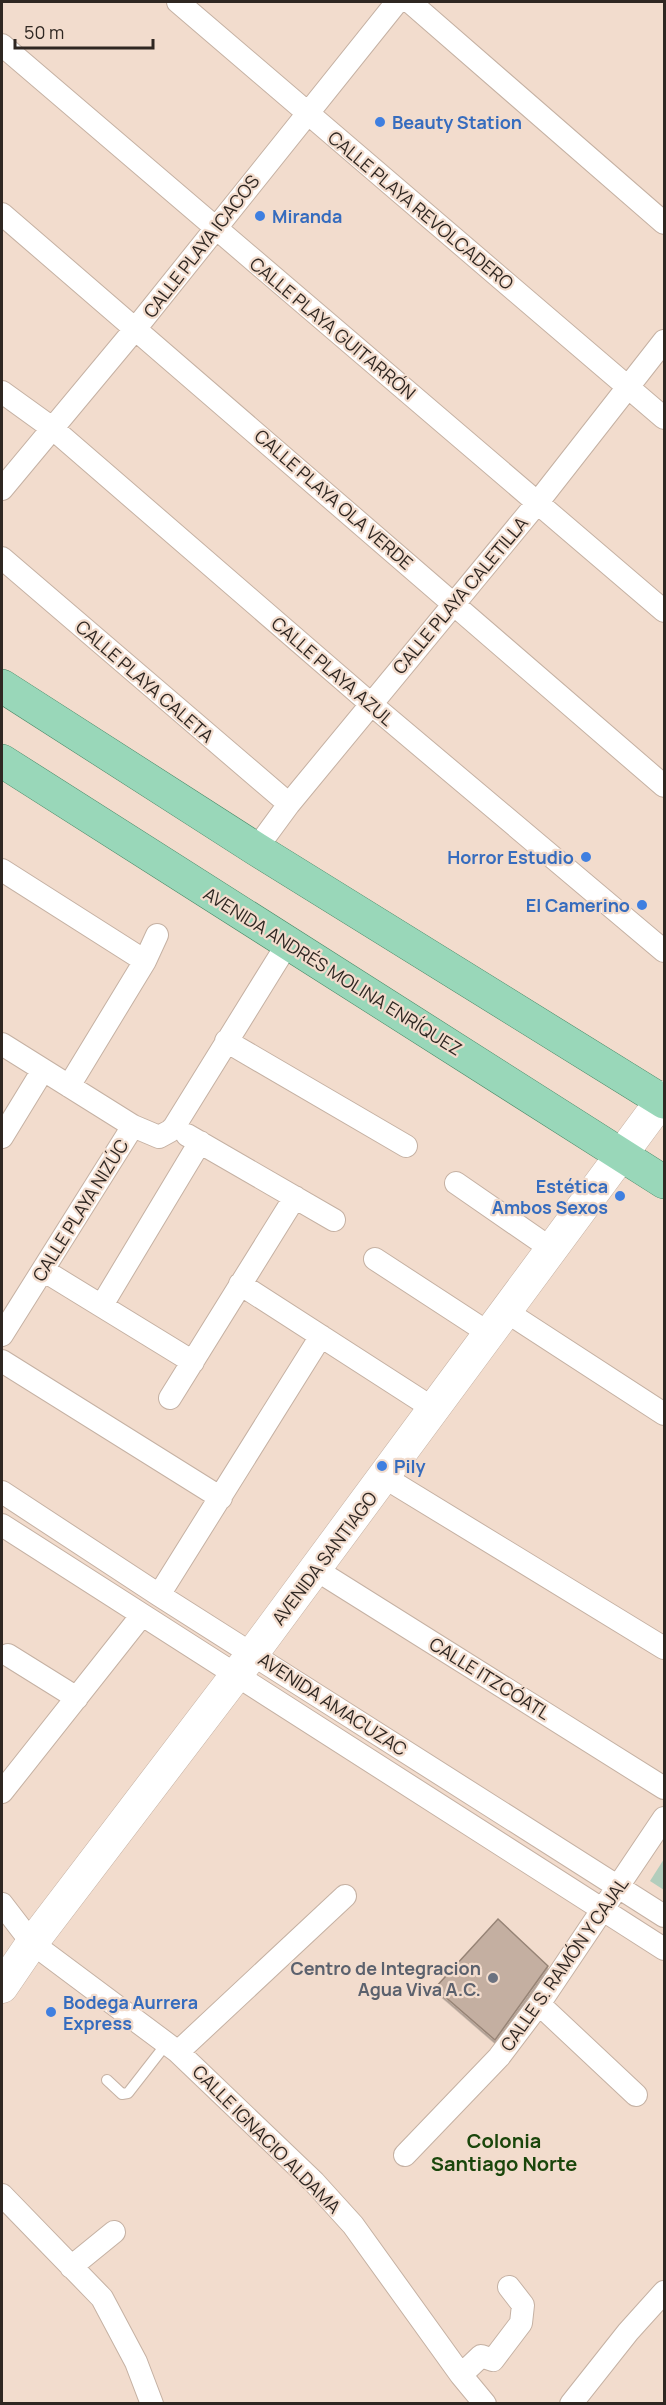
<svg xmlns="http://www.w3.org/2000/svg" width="666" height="2405" viewBox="0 0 666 2405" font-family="Manrope,sans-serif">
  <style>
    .green { fill: #b2cdbc }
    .building { fill: #c4afa1; stroke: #978476; stroke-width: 1.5; filter: url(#shadow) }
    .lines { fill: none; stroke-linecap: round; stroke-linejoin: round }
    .lane-casing { stroke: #c5b1a3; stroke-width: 12 }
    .street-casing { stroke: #c5b1a3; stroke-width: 24 }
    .secondary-casing { stroke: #c5b1a3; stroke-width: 33 }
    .primary-casing { stroke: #488866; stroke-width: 34 }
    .lane { stroke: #fff; stroke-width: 10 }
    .street { stroke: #fff; stroke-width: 22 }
    .secondary { stroke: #fff; stroke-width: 32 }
    .primary { stroke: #99d7b9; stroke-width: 33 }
    .shop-dot { fill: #3f7fe0; stroke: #f2dccd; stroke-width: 2 }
    .worship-dot { fill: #6b7280; stroke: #f2dccd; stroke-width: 2 }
    .labels { text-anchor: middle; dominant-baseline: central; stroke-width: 4.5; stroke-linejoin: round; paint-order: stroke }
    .shop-label { font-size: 18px; font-weight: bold; fill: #366cbe; stroke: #f2dccd; text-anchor: start }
    .street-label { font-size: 18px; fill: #2f2722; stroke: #f2dccd }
    .worship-label { font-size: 18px; font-weight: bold; fill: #5b616d; stroke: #f2dccd; text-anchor: end }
    .neighbourhood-label { font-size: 20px; font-weight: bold; fill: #1a460b; stroke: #f2dccd }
  </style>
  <defs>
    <filter id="shadow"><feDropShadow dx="3.5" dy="6" stdDeviation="0" flood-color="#0004"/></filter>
  </defs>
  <rect width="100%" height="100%" fill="#f2dccd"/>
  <path class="green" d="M664 1859V1890L650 1881Z"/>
  <path class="building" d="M498 1919 548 1966 495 2040 435 1988Z"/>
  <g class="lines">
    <g class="lane-casing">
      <path id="lane" d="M107 2080 122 2094 128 2093 167 2043"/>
    </g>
    <g class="street-casing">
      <path id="street" d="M178 2 664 418
        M410 2 664 223
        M2 45 664 611
        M2 214 664 786
        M2 392 52 428 371 704 664 951
        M2 489 136 328 397 2
        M2 558 289 804
        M256 849 289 804 538 502 664 341
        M2 870 145 961
        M226 1041 406 1146
        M2 1044 133 1126 159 1137 170 1131 174 1127 288 943
        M69 1086 145 961 157 935
        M187 1135 334 1220
        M2 1137 43 1070
        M456 1183 553 1250
        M375 1259 490 1334
        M43 1270 193 1362
        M240 1284 434 1409
        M102 1305 200 1142
        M507 1312 664 1414
        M2 1335 133 1126
        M2 1361 221 1498
        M170 1398 295 1197
        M384 1477 664 1648
        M2 1492 159 1595 664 1916
        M2 1525 664 1949
        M315 1569 664 1788
        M159 1595 321 1336
        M8 1655 77 1698
        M2 1792 142 1615
        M2 1904 32 1943 178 2052 314 2182 353 2225 461 2375 485 2404
        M539 2004 636 2095
        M178 2052 345 1896
        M405 2155 499 2057 539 2004 664 1818
        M2 2195 102 2298 136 2362 152 2404
        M71 2267 114 2232
        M461 2375 481 2356 493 2360 521 2323 523 2305 509 2287
        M571 2404 628 2332 664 2292"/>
    </g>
    <g class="secondary-casing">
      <path id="secondary" d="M2 1987 32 1943 253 1653 664 1097"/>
    </g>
    <g class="primary-casing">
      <path id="primary" d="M2 686 256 849 664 1102
        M2 761 664 1182"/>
    </g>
    <use href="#lane" class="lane"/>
    <use href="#street" class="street"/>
    <use href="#secondary" class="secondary"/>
    <use href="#primary" class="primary"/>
  </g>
  <g class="shop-dot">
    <circle cx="380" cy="122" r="6"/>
    <circle cx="260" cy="216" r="6"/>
    <circle cx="586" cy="857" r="6"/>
    <circle cx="642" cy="905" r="6"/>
    <circle cx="620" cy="1196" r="6"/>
    <circle cx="382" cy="1466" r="6"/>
    <circle cx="51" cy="2012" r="6"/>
  </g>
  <circle class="worship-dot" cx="493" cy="1978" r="6"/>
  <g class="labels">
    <g class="shop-label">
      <text x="392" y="122">Beauty Station</text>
      <text x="272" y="216">Miranda</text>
      <text x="574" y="857" text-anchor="end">Horror Estudio</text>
      <text x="630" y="905" text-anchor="end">El Camerino</text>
      <text x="608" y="1186" text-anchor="end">Estética<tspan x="608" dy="21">Ambos Sexos</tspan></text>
      <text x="394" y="1466">Pily</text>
      <text x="63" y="2002">Bodega Aurrera<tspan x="63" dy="21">Express</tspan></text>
    </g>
    <g class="street-label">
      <text transform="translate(421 210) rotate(40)">CALLE PLAYA REVOLCADERO</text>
      <text transform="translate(201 246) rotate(-52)">CALLE PLAYA ICACOS</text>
      <text transform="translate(333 328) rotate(40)">CALLE PLAYA GUITARRÓN</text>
      <text transform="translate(334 499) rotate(41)">CALLE PLAYA OLA VERDE</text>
      <text transform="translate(460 595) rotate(-50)">CALLE PLAYA CALETILLA</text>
      <text transform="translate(333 671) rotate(41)">CALLE PLAYA AZUL</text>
      <text transform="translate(145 681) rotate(41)">CALLE PLAYA CALETA</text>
      <text transform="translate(333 971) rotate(32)">AVENIDA ANDRÉS MOLINA ENRÍQUEZ</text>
      <text transform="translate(80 1210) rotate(-58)">CALLE PLAYA NIZÚC</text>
      <text transform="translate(324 1558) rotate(-53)">AVENIDA SANTIAGO</text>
      <text transform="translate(490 1678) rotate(32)">CALLE ITZCÓATL</text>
      <text transform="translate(333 1704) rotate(33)">AVENIDA AMACUZAC</text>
      <text transform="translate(564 1964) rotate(-55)">CALLE S. RAMÓN Y CAJAL</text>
      <text transform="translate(267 2139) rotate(45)">CALLE IGNACIO ALDAMA</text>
    </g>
    <g class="worship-label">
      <text x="481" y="1968">Centro de Integracion<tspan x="481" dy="21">Agua Viva A.C.</tspan></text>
    </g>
    <g class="neighbourhood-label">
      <text x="504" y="2140">Colonia<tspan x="504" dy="23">Santiago Norte</tspan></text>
    </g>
  </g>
  <rect width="666" height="2405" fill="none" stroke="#2f2722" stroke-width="6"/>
  <path d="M15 39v9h138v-9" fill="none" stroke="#2f2722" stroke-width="3"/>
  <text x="24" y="39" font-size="18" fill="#2f2722" stroke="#f2dccd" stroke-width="4.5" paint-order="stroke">50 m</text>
</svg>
